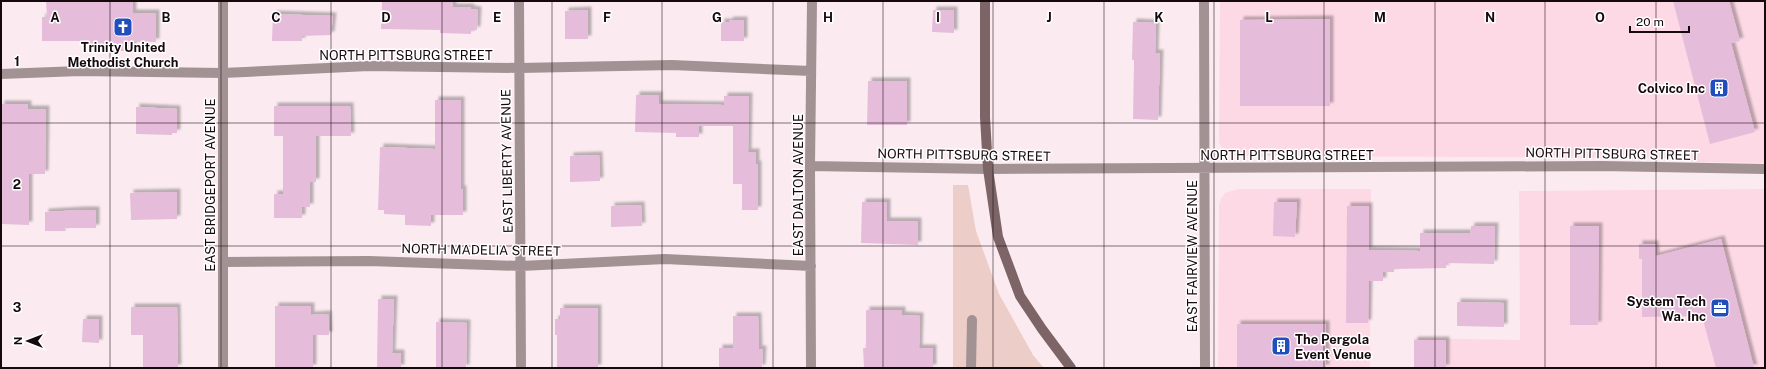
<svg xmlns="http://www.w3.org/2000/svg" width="1766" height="369" viewBox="0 0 1766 369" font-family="'Public Sans',sans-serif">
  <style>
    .built { fill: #fdd8e5 }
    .green { fill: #edcdc7 }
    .building { fill: #e5bdda; filter: url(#shadow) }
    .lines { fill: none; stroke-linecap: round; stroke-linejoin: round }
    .minor { stroke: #a29293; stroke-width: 10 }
    .tertiary { stroke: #a29293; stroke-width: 10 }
    .secondary { stroke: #7d6567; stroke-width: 10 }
    .grid { fill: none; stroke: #15090e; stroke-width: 1; stroke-opacity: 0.55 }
    .labels { text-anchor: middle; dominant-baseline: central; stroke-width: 3; stroke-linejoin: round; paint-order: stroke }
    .poi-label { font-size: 13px; font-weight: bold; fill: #15090e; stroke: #fff; text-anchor: end }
    .street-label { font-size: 13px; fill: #15090e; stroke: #fff }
    .grid-label { font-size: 13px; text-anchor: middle; font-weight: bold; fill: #15090e; stroke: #fff; stroke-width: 3; stroke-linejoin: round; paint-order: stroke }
  </style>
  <defs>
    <filter id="shadow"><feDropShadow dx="3.5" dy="-3.5" stdDeviation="1" flood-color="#0004"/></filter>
  </defs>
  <rect width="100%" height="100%" fill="#fbebf1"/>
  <path class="built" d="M1220 1H1765V163L1699 162 1668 158 1265 156H1237L1230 154 1224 151 1219 143V137Z
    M1238 189H1371L1370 368H1218L1219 205 1221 199 1225 193Z
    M1765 189V368H1414V338L1520 340 1519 191Z"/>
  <path class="green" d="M953 185H968L976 231 999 294 1033 355 1044 368H953Z"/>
  <path class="building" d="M46 1H133V13H156V42H133V51H90V41H42V17H47Z
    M382 1 453 2V7H471V9L478 10 477 30H471V34L440 33V30L381 29Z
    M1673 1H1729L1740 41 1731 43 1755 132 1710 144Z
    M588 10V39H565V11Z
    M933 10H954V33L932 32Z
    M273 14 333 16 331 35 302 36V41H272Z
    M1330 19V106H1240V20Z
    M730 20H744V41H721V22H729Z
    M1133 22 1156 23 1155 53H1160L1158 120 1133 119 1134 60H1132Z
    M868 81H907V125H867Z
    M636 95H659V104L724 105V96H749L748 152H756V164H758V210H742V184H733V126H699V137H676V133L635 132Z
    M435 100H461V189H463V215H431V226L405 225V215L384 214V210H378L380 147 435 149Z
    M1 104H28V109H46L45 174H29V225L1 224Z
    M274 106H350L351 136H316V182H310V207H302V218H274V194H283V136H274Z
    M136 107 177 109V133H172V135L136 134Z
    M599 155 600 181 570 182V156Z
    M177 192V219L131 220 130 193Z
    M862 202H887V221H918V245L861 243Z
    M1274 202H1297L1295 237 1273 236Z
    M641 205 642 226 611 227V206Z
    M1347 206H1369V250L1420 251V233H1470L1471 226H1495L1494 264 1446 263V268L1394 269V272H1383V281H1369L1368 323H1346Z
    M81 210H96V228H65L66 231H45V212Z
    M1570 226H1599L1598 325H1570Z
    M1721 239 1754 368H1716L1702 316 1642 317V259H1645H1639V244H1655L1656 256Z
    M378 299H394L392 353H401V368H377Z
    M1457 302 1504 303V327L1457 326Z
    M275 306H311V315L328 314 329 335H313V368H275Z
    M131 307H177L178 368H143V335H131Z
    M560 308H598V368H557V335H555V319H560Z
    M866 310H902V315L920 316 919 348H933V368H864L863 348H866Z
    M733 316H758L759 349H763L762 368H719V348H733Z
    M83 319H99V343L82 342Z
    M436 322 467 323 466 368H436Z
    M1237 324H1326V368H1237Z
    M1414 340H1446V368H1414Z"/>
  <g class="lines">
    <path class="minor" d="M519 1 521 368
      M1204 1 1205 368
      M1 74 80 71 223 73 369 66 519 68 672 65 811 71
      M810 166 988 169 1602 166 1765 169
      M223 262 369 261 521 266 665 259 811 266
      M811 368 810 166 812 1
      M971 368 972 320"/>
    <path class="tertiary" d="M223 1V368"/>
    <path class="secondary" d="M985 1V117L988 169 998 237 1020 296 1042 329 1071 368"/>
  </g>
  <path class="grid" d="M110 1V368M221 1V368M331 1V368M442 1V368M552 1V368M662 1V368M773 1V368M883 1V368M993 1V368M1104 1V368M1214 1V368M1324 1V368M1435 1V368M1545 1V368M1656 1V368M1 123H1765M1 246H1765"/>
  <defs>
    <g id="church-square" transform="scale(1)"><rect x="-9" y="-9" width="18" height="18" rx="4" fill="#214ebc" stroke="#fff"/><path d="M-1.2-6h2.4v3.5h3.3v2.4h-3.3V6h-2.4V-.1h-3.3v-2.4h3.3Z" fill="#fff"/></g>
    <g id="building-square" transform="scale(1)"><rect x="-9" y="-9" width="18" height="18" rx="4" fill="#214ebc" stroke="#fff"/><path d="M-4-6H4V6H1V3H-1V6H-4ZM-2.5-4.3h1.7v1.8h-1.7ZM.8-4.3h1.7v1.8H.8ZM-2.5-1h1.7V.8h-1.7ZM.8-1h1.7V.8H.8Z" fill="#fff"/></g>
    <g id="office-square" transform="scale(1)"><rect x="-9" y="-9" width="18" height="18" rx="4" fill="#214ebc" stroke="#fff"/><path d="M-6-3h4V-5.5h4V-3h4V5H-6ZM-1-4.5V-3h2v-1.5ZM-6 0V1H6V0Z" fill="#fff"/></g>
  </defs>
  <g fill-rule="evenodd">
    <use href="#church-square" x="123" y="27"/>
    <use href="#building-square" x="1719" y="88"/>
    <use href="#office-square" x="1720" y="308"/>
    <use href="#building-square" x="1281" y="346"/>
  </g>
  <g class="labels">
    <g class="poi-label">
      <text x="123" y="47" text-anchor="middle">Trinity United<tspan x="123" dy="15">Methodist Church</tspan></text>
      <text x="1705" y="88">Colvico Inc</text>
      <text x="1706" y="301">System Tech<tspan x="1706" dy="15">Wa. Inc</tspan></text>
      <text x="1295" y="339" text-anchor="start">The Pergola<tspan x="1295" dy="15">Event Venue</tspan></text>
    </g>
    <g class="street-label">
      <text x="406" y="55">NORTH PITTSBURG STREET</text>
      <text transform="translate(1612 154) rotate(1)">NORTH PITTSBURG STREET</text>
      <text transform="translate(964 155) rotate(1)">NORTH PITTSBURG STREET</text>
      <text x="1287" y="155">NORTH PITTSBURG STREET</text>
      <text transform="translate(507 161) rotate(-91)">EAST LIBERTY AVENUE</text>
      <text transform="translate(210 185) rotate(-90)">EAST BRIDGEPORT AVENUE</text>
      <text transform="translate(798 185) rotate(-90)">EAST DALTON AVENUE</text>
      <text transform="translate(481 250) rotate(1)">NORTH MADELIA STREET</text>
      <text transform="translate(1192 256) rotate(-90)">EAST FAIRVIEW AVENUE</text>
    </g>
  </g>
  <g class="grid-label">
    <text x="55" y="22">A</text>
    <text x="166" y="22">B</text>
    <text x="276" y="22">C</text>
    <text x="386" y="22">D</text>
    <text x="497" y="22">E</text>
    <text x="607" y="22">F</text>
    <text x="717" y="22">G</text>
    <text x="828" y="22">H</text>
    <text x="938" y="22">I</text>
    <text x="1049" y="22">J</text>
    <text x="1159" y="22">K</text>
    <text x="1269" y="22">L</text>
    <text x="1380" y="22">M</text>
    <text x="1490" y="22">N</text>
    <text x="1600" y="22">O</text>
    <text x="17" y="66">1</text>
    <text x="17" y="189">2</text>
    <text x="17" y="312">3</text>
  </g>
  <rect width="1766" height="369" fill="none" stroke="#15090e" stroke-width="4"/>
  <g transform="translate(28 341) rotate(270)" stroke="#ffffff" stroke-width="3" paint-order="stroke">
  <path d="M0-3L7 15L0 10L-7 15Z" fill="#15090e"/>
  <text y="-6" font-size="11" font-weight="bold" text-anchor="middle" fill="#15090e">N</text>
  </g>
  <path d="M1630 26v6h59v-6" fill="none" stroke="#15090e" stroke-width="2"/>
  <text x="1636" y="26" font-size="12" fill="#15090e" stroke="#ffffff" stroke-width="3" paint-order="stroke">20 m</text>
</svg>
